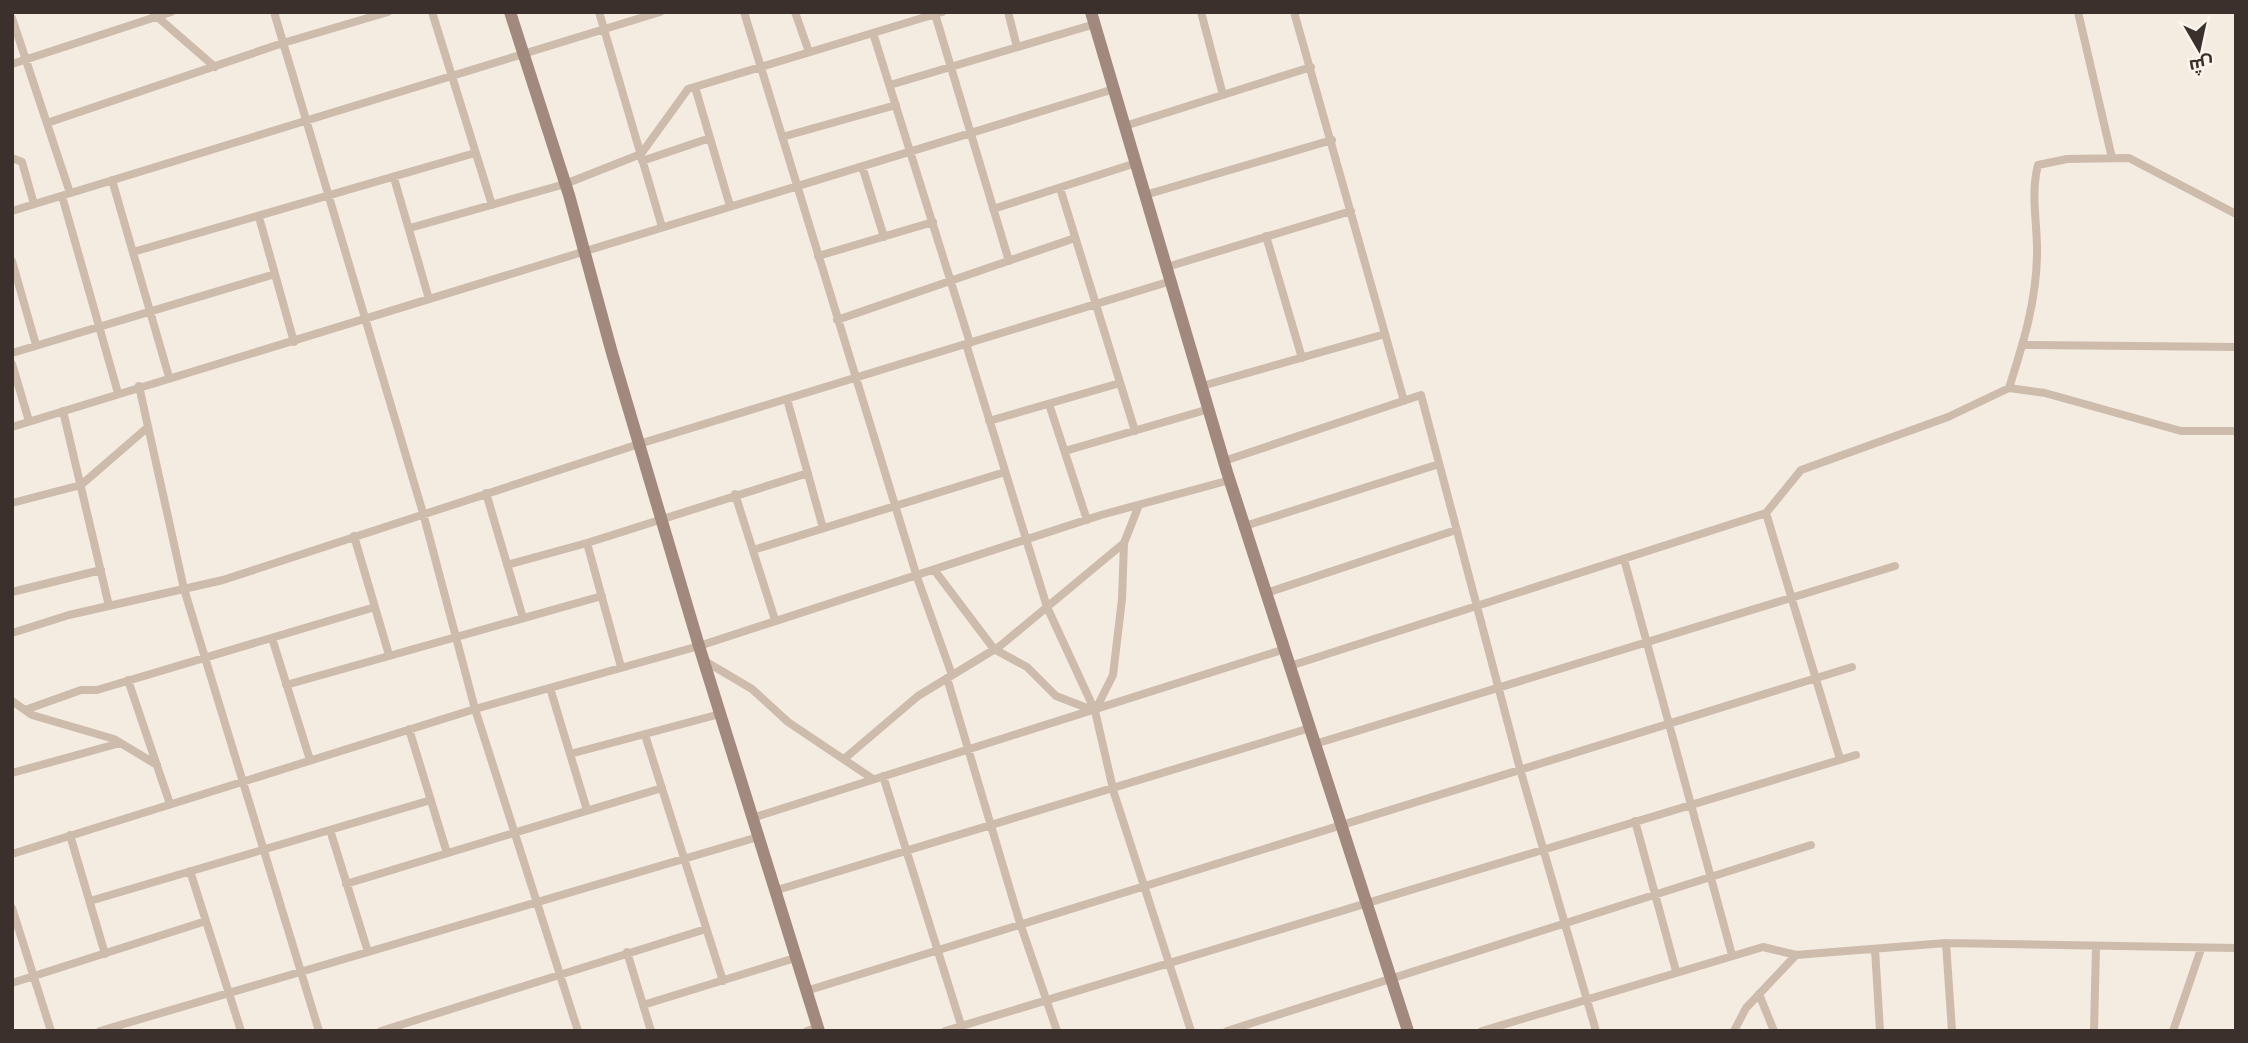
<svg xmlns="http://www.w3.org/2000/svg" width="2248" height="1043" viewBox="0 0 2248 1043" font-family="Ubuntu,Cairo,sans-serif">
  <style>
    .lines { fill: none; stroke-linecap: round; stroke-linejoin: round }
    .street { stroke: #cdbbac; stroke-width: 8 }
    .secondary { stroke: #a18a7d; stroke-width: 12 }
  </style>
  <rect width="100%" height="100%" fill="#f4ebe1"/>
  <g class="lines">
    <path class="street" d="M274 12 423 513 475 709 578 1031
      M432 12 492 205
      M599 12 662 227
      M744 12 917 577 952 675
      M795 12 809 52
      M1008 12 1017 47
      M1201 12 1223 95
      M1294 12 1404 401
      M2078 12 2112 158
      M154 14 215 67
      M935 14 1009 261
      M12 18 70 193
      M873 33 970 343
      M12 64 171 12
      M890 85 1095 24
      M695 87 730 206
      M47 123 283 43 388 12
      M1125 126 1311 67
      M782 137 896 105
      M12 158 22 162 34 204
      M642 161 710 138
      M862 166 884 237
      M394 178 429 299
      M112 180 169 377
      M1060 188 1135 431
      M1145 195 1332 140
      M62 196 118 393
      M993 209 1136 163
      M12 211 660 12
      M259 217 294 342
      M410 228 565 184 641 154 688 89 942 12
      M1266 236 1302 358
      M133 252 475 153
      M818 256 933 222
      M12 261 36 345
      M1167 267 1351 211
      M837 320 1075 238
      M966 344 1047 607 1095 711 1114 793 1191 1031
      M2022 345 2236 347
      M12 353 275 274
      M12 364 29 421
      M139 386 184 589 319 1031
      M1202 386 1385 334
      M2009 388C2023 344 2036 303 2037 256 2038 225 2030 196 2038 165L2067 159 2129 158 2236 214
      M787 399 823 528
      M1049 404 1087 520
      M63 411 109 606
      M989 421 1120 383
      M12 427 1114 89
      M1065 451 1209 409
      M1224 461 1421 395 1520 769 1596 1031
      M486 493 523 618
      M735 494 775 620
      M12 503 81 485 148 427
      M1766 513 1840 759
      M1245 526 1439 464
      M354 536 389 655
      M587 543 621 667
      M753 550 1005 472
      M1624 559 1732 955
      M507 565 587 543 808 473
      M935 571 994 649 1027 667 1056 696 1095 711 1113 675 1122 599 1124 543
      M12 592 101 570
      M1266 593 1456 530
      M12 633 69 615 223 580 639 444 1171 281
      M272 638 310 760
      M703 660 752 689 788 722 873 779
      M1290 666 1766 513 1801 470 1948 417 2009 388 2045 393 2181 431H2236
      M947 678 1020 923 1057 1031
      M128 680 170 804
      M286 685 602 596
      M550 688 587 810
      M12 701 32 715 114 739 157 765
      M25 710 81 690H97L375 607
      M409 729 447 853
      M645 735 723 981
      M1315 744 1895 566
      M570 754 720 714
      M844 759 918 696 1000 646 1124 543 1139 505
      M12 773 120 743
      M883 776 962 1028
      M752 818 1285 649
      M1635 821 1676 971
      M330 830 368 952
      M70 835 105 954
      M12 854 475 709 699 646 1101 515 1230 480
      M190 871 241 1031
      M346 884 662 788
      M774 891 1310 728
      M90 901 431 800
      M12 908 51 1031
      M1946 943 1952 1031
      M1875 949 1880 1031
      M627 952 651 1031
      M12 983 206 921
      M806 991 1852 667
      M1759 994 1774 1031
      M643 1005 795 958
      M100 1031 758 837
      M381 1031 706 929
      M807 1031 818 1027
      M945 1031 1856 755
      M1227 1031 1811 845
      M1482 1031 1763 947 1796 955 1946 943 2236 948
      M1734 1031 1746 1008 1796 955
      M2094 1031 2096 947
      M2173 1031 2201 949"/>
    <path class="secondary" d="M510 12 569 195 612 353 699 646 819 1031
      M1091 12 1227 472 1408 1031"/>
  </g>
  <rect width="2248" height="1043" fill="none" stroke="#3b302b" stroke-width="28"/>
  <g transform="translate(2199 49) rotate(171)" stroke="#fbf5ee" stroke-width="5" paint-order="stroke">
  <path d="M0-5L12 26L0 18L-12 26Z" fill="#3b302b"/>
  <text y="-10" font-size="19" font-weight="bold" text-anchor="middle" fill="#3b302b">ش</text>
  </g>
</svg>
